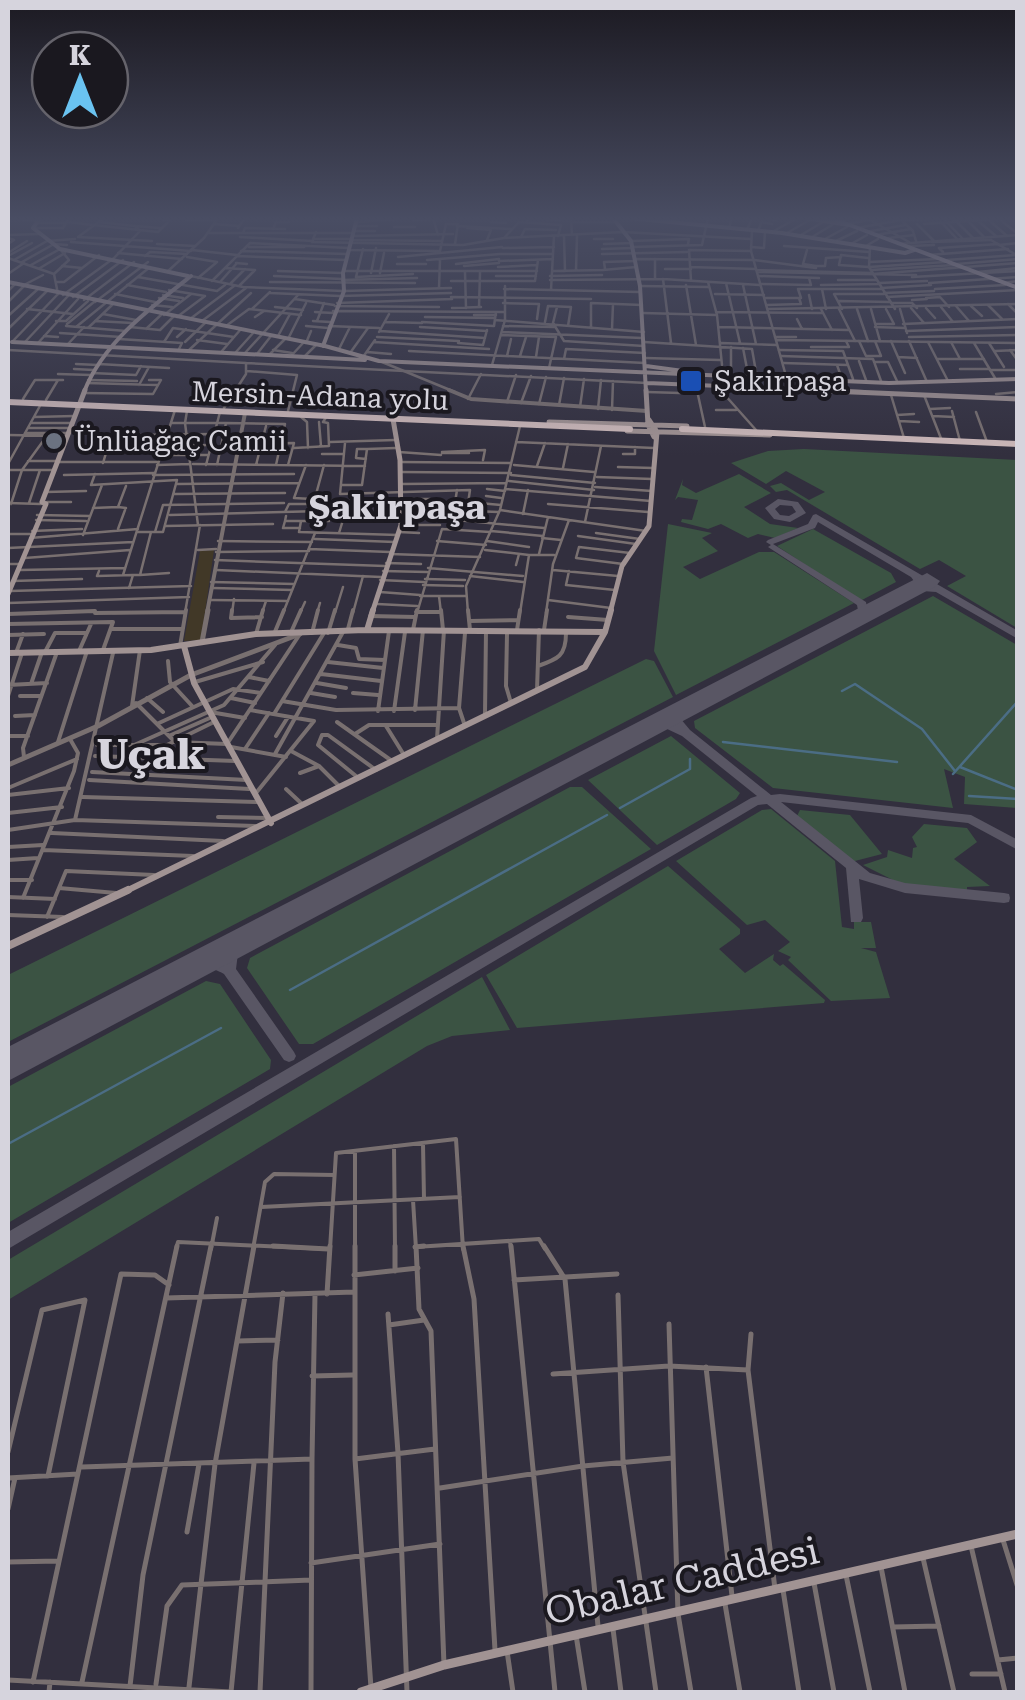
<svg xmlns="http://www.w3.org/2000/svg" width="1025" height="1700" viewBox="0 0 1025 1700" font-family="'Roboto Serif',serif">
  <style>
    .commercial { fill: #413827 }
    .green { fill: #3b5343 }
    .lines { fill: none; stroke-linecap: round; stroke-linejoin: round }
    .stream { stroke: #4b6d85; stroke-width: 2.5 }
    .taxiway { fill: #595664; fill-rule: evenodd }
    .runway { fill: #595664; fill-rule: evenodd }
    .minor-far2 { stroke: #797070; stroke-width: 2.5 }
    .minor-far1 { stroke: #797070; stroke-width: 4 }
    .minor { stroke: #797070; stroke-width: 5 }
    .tertiary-far2 { stroke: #797070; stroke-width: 2.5 }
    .tertiary-far1 { stroke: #797070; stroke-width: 4 }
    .tertiary { stroke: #797070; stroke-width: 5 }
    .secondary-far4 { stroke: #a19393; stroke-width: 4 }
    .secondary-far3 { stroke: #a19393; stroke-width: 5 }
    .secondary-far2 { stroke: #a19393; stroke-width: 6 }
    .secondary-far1 { stroke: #a19393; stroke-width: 8 }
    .secondary { stroke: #a19393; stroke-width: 9 }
    .primary { stroke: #c0aeae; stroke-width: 4 }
    .trunk { stroke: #cebaba; stroke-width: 6 }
    .transit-dot { fill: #1a4fb4; stroke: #1a181f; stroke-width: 4 }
    .worship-dot { fill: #6b7280; stroke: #1a181f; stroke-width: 4 }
    .labels { text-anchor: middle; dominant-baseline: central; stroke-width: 8; stroke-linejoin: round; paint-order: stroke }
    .far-poi-label { font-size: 28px; fill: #d6d4dd; stroke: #1a181f; text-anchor: start }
    .far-street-label { font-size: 28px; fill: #d6d4dd; stroke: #1a181f }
    .far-district-label { font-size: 35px; font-weight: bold; fill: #d6d4dd; stroke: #1a181f }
    .near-street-label { font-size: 38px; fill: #d6d4dd; stroke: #1a181f }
    .district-label { font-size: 42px; font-weight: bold; fill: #d6d4dd; stroke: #1a181f }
  </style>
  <rect width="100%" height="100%" fill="#322f3e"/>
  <path class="commercial" d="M214 550 201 640 184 641 200 551Z"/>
  <path class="green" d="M804 449 1017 460V628L947 586 966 576 939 560 920 569 787 490 776 492 770 486 781 483 809 500 825 492 786 471 766 484 731 463 768 451Z
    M739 474 771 493 744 507 770 524 798 528 775 538 758 534 748 538 721 524 708 529 681 522 682 519 692 520 698 500 678 497 675 500 683 479 682 485 696 493Z
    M668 524 712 533 702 538 718 551 683 567 700 579 759 552H774L854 603 676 695 654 651Z
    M813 529 891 573 896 582 862 600 856 598 777 546Z
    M933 596 1017 645V808L964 804 965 777 944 769 953 808 773 788 695 728 694 721Z
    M646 659 654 661 673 697 8 1042V975Z
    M671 736 740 793 736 799 657 845 588 780Z
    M570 787H582L651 849 313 1044H299L247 968 250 958Z
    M771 809 835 861 842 927 854 929V922H871L876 948H861L876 952 890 998 831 1001 788 960 791 957 778 951 790 942 765 920 747 925 676 861 762 810Z
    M800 810 850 815 882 854 851 862 796 818Z
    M924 824 967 828 977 842 954 859 990 886 967 887V892L899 883 863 865 887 857 888 850 912 858 913 848 917 847 912 837Z
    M668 866 740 929V934L719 949 745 973 774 954 773 960 780 966 783 964 825 1000 824 1003 517 1028 486 975Z
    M482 977 510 1030 452 1036 427 1046 8 1300V1260Z
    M206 981 220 984 271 1060 270 1069 8 1223V1087Z"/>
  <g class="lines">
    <path class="stream" d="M842 691 855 684 922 729 955 771
      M723 742 897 762
      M960 767 1018 790
      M953 774 1018 701
      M969 796 1018 799
      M620 808 690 769V759
      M290 990 607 815
      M8 1144 221 1028"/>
    <path class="taxiway" d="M778 499 798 502 806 513 790 522 774 519 765 508ZM780 505 792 506 796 512 789 516 780 515 775 509Z
      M816 514 1018 631V639L936 592 908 590 907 588 914 581 911 577 818 522 815 528 773 544 866 602 868 614 863 617 859 616 857 605 768 547 771 545 766 542 768 540 808 524 813 515Z
      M680 707 686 711 680 718 690 730 771 795 780 794 971 815 1018 840V850L968 823 781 802 870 873 905 883 1004 893 1009 894 1010 898 1009 902 1004 903 905 893 859 879 863 918 861 922H851L846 868 767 804 758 805 8 1249V1232L751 798 757 796 682 736 665 728 651 727 649 724 655 720 670 721 668 718C671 713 675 709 680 707Z
      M243 936 248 937 250 941 238 953 236 969 294 1052 296 1056 294 1060 289 1062 284 1060 224 974C208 965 207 972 194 968L192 964 194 960C204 957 214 955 223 960L226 947Z"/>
    <path class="runway" d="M927 573 940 581 936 586 8 1081V1047Z"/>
    <path class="minor-far2" d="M8 218 37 221
      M130 218 165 219
      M433 218 438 235
      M571 218 572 235
      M763 218 776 220
      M943 218 963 239
      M953 218 973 238
      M998 218 1018 234
      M38 219H68
      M255 219 280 218
      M186 220H216
      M413 220 466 218
      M870 220 909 242
      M903 220 933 219
      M967 220 984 237
      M977 220 996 236
      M838 221 853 218
      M990 221 1007 236
      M68 222 93 225
      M356 222 414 218
      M491 222 506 223
      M526 222 530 218 560 220
      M571 222H616
      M761 222 772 224
      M941 222 957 239
      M36 223H66
      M214 224 239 226
      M846 224 881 218
      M917 224 934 241
      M924 224 1009 218
      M93 225 158 232 170 220H164
      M135 226 160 228
      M355 226H377
      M457 226 512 229
      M394 227H415
      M35 228H63L69 218
      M238 228 245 218
      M467 228 491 230 487 240
      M729 228 732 218
      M857 228 901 220
      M273 229 276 222H289
      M747 230 752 218
      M355 231H375
      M758 231 763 218
      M316 232 312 242 463 245 504 238 623 232 751 239
      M772 232 797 218
      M866 232 905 225
      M209 233H354
      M243 233 245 228 285 229
      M787 233 813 218
      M8 235 39 234
      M801 235 828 219
      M876 235 911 229
      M353 236 453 234
      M564 236 565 271
      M78 237 152 241
      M78 237 104 218
      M240 237 313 241
      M521 237 525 229 556 230
      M812 237 832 225
      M8 238 14 240 8 244
      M504 238 519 222 561 225 558 236
      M889 238 914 235
      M313 239H352
      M594 239H613
      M825 239 847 227
      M352 240 442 241
      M631 241 689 239 688 244
      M836 241 857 231
      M71 242 191 251
      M932 242 991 240
      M157 244 195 246
      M604 244 632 243
      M851 244 867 235
      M999 245 1018 243
      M784 246 869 252
      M866 246 878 239
      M909 246 934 245
      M249 247H304
      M632 247 702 245 708 218
      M751 247 764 248 765 231
      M503 248 554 247
      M363 249 356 277 413 274
      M602 249 632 248
      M192 250 237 255
      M349 250 440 251 446 224H458L455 244
      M807 250 803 264 816 266
      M241 251 347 254
      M943 252 939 248 998 244
      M8 253 27 241
      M118 253 182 259
      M500 254H553
      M602 254 687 252
      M928 255 1008 249
      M8 256 32 243
      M145 256 150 252 187 254
      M236 256 346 260
      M187 257 217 262
      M398 257 502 247
      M868 258 841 255 839 265 869 267
      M635 259 754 260 816 268
      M655 259V279
      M14 260 47 241 75 239
      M427 260 500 254
      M947 260 1016 255
      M499 261 553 259
      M22 262 54 244 67 245
      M869 262 938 259
      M236 263 247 264
      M397 264H426
      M456 264 499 259
      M957 264 1018 259
      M31 265 60 249
      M62 266 82 268
      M464 266 499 263
      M817 266H825L826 258 841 257
      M498 267 537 265
      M690 267 756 269
      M869 267 945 262
      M40 268 65 253
      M225 268 255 270
      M605 269 604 262 635 261
      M665 269H691
      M576 270 577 236
      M603 270 636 267
      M757 270 872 273
      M871 270 954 265
      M278 271 343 273
      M344 271H537
      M553 271 603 270
      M167 272 204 238 218 218
      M465 272 466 308
      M758 272 916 275
      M978 272 1018 268
      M371 273 376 248
      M380 273 384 253
      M8 274 24 263
      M873 274 1018 263
      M191 276 243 287 344 291
      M274 276 342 279
      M496 276H536
      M550 276 602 275
      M759 276 819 278
      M138 277 217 291 225 285
      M912 277 1018 271
      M198 278 217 262
      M663 279 671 343
      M342 280 417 278
      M550 280 663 279 760 285
      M691 280 689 250 751 251
      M838 280H877
      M212 281 250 243 349 248
      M451 281H535L538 260
      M57 282H64L99 255
      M220 282 237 263
      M270 282 415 283
      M708 282 717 315 722 365
      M231 283 245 269
      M726 283 740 343
      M879 283 927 281
      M929 283 1018 277
      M1003 283 1018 281
      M761 284 811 285 809 278
      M24 285 43 275
      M127 285 166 292
      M686 285 696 345
      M743 285 756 344
      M821 285 879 284
      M239 286 255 270
      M640 286 709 287
      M439 288 440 260
      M881 288 931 285
      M504 289 640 292
      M798 289H882
      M822 289 826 309
      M935 289 1005 285
      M169 290 205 296 177 317
      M551 290 554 236
      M8 291 16 283
      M343 291 451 288
      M270 293 340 296 451 293
      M884 293 934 291
      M115 294 155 302
      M715 294 764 295
      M63 295 114 258 140 231 135 226 98 222
      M163 295 183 298
      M809 295 812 309
      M73 297 123 260
      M451 297 591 299
      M887 297 1018 290
      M159 298 179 301
      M765 298H801L798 289
      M926 298 940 297 949 307
      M295 299 334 305
      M84 300 134 262
      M912 300 927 299
      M839 301 890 302
      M8 302 25 285
      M95 302 148 262
      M337 303 452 299
      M503 303 539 304 537 319
      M591 303 642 305
      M591 303V328
      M891 303H912L917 308
      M152 305 172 307
      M767 305 801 304 799 298
      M988 305 1002 319
      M335 306 439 307
      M956 306 969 321
      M971 306 982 316
      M275 307 303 310
      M479 307 480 272
      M557 307 553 323 564 341 644 346
      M941 307 953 322
      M452 308 481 307
      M911 308 924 323
      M926 308 935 318
      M27 309 73 314
      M252 309 270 292
      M821 309 832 330
      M839 309 855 341
      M842 309 834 294H884
      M857 309 868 341
      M871 309 880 341
      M900 309 907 333
      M333 311 504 312
      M315 312 333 313
      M716 312 823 313
      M643 313 717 315
      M103 314 136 320
      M164 315 191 294
      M474 315H496
      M8 316 38 289
      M255 317 264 311
      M425 317 495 318
      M190 319 234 286
      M797 319 802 329
      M495 320 644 332
      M56 321H66L88 301
      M95 321 133 323
      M202 321 246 288
      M313 321 330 322
      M317 321 324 303
      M385 322 422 323
      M422 322 494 326 496 312
      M545 322 548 306 571 307 568 326
      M67 324 94 302
      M876 324H894L886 309
      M903 324 1018 319
      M66 326 126 331
      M226 326 249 309 301 315
      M306 326 328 328
      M329 326 379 328
      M503 326 554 327
      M76 327 150 267
      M130 327 160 330 174 316
      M420 327 487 331
      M719 327 848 330
      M875 327 905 328
      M88 328 112 305
      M8 329 47 291
      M146 329 162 314
      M612 329 613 304
      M380 331 485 338
      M906 331 1018 327
      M379 332 389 314
      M502 332 642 338
      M60 333 121 337
      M501 335 556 337
      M44 336 58 337
      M278 336 290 314
      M177 337 186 329
      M377 337 459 341
      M775 337H796
      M909 337 1018 335
      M119 339 182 343 179 349
      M288 339 306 303
      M197 340 227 344
      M859 341 866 356H881L875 341
      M891 341 905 373
      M909 341 927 382
      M12 342 58 294
      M25 342 68 296
      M164 342 173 328 234 337
      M185 342 206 322
      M374 342 489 349
      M644 342 752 349 756 372
      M928 342 948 381
      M951 342 960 359
      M38 343 78 299
      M306 343 311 331
      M458 343 483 345 487 330
      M721 343 777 345
      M989 343 1004 367
      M68 344 84 327
      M731 347V373
      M811 347H849L846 341
      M743 348 748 374
      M339 349 350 327
      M8 350 246 363V374L224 408
      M189 350 251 293
      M273 350 292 353
      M779 350 843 351 853 379
      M1010 350 1018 361
      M222 351 241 329
      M409 351 645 363
      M995 351 1018 350
      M236 352 254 332
      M367 352 391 354
      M245 353 298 295
      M350 353 368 328
      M257 354 271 336
      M269 355 286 338
      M291 356 304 342
      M507 356 511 339
      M520 356 526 337
      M781 356 873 359 881 381
      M304 357 316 345
      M363 357 375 340
      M536 357 539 337
      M898 357 917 358
      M645 358 720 360
      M564 359 566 349 645 353
      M937 359H984
      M859 361 866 380
      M874 362H888L897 381
      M246 363 647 383
      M783 363 848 365
      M76 364 98 365
      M99 364 169 368
      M492 365 505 320V286
      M837 365 842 379
      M549 368 556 337
      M74 369 94 370
      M960 369H989
      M990 370H1018
      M247 371 297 375 288 411
      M92 373 136 375 141 366
      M58 374 91 375
      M88 380 137 381
      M87 383 157 385
      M139 385 149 367
      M714 385 717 398
      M716 385 756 430
      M647 392 680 393
      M83 393 153 394 161 380H149
      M996 394 1018 392
      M698 395 705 427
      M891 395 904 438
      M924 395 942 441
      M23 399 35 380H63
      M468 399 481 374
      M46 400 58 380
      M507 402 516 375
      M521 403 531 376
      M539 404 546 377
      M559 405 564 378
      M580 407 584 379
      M598 409 601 380
      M930 409 950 408
      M612 410 613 381
      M716 410H736
      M187 411 185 423 198 525
      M952 411 960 441
      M976 412 987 442
      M897 415 914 414
      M933 416 954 417
      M34 417 74 416
      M301 417 307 422 308 448
      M899 421 919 422
      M319 422 321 446
      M31 423H71
      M171 423H226
      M28 428H68
      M25 433H70
      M8 435 68 436
      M330 442 395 440
      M516 442 654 448
      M164 444H135L138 435 213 434
      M239 444 294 443 288 465
      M162 446 208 445
      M294 448 329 446 328 423 323 422 327 416
      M399 452 441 455
      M442 452 485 450 483 460
      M442 453H469
      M322 454H344
      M623 454H635V447
      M162 455H207
      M366 459 356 458 357 449H367
      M28 461H57
      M58 462H158
      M400 462 511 463
      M103 463 106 453 161 452
      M8 464 41 404
      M193 464 365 466
      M157 465 190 464
      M206 465 220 412
      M217 465 226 423 285 424 276 465
      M256 465 266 426
      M306 465 294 498 401 504
      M514 465 594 472
      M537 466 545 443
      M618 467 653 468
      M563 468 568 444
      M8 470H53
      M401 472 511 473
      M95 474 91 485 177 480 163 532H137
      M64 475 154 473
      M153 475 294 474
      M511 475 595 483
      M597 477 652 479
      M509 481 594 490
      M176 484 299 483
      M401 484 506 483
      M342 485H362L367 449 396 448
      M126 486 118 507 126 508
      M595 487 652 491
      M487 489 505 491
      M506 489 651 501
      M46 492 86 491
      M175 494 285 493
      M340 494 470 490 467 510
      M340 494 345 443
      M486 496 501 498
      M315 498 324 465
      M401 499H430
      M47 502H71
      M468 502 501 505
      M8 503 41 504
      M29 503 40 470
      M11 504 22 470 46 437
      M548 504 648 512
      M93 508 118 507
      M401 508 498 512
      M436 508 435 518 544 528
      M454 509 457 490
      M500 510 646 531
      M285 512 289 504H323
      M523 514 528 490
      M37 515 90 516
      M170 515 321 511 325 498
      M286 516 285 521H301L299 532 398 535
      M36 520 86 521
      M285 521 283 528H300
      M301 521H329
      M585 522 601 446
      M401 525H440
      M165 526 273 524
      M118 529 125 510
      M32 531 82 529
      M491 531 543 536
      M155 532 163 505 284 503
      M399 532 419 533
      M339 533 343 520H399
      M596 533 640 539
      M8 534H31
      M83 535 102 485
      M578 536 636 544
      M30 538 138 529
      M542 538 561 540
      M315 539 395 542
      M218 541 312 542
      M437 541 486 545
      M487 541 529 547
      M8 548 133 542
      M309 549 390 552
      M198 550 216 549
      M485 550 529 555 520 613
      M216 552 309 551
      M390 554 480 557
      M539 554 548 517
      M529 555H554
      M25 558 130 550
      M215 560 385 566
      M386 563 421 564
      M8 564H19
      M623 564 576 558 579 547 630 553
      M516 565 519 554
      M428 568 523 576
      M20 570 125 568
      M216 570 381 577
      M553 570 618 576
      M99 571 97 576 133 575
      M383 571 427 572
      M569 571 566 585 615 590
      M123 575 175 410
      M140 575 169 573
      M470 576 523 582
      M425 579 465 580
      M380 580 424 582
      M12 581 82 579
      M211 582 294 584
      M423 585 463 586
      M129 588 133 575H140L151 532
      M212 588 292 590
      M10 591 191 586
      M380 592 420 595
      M420 596H465
      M439 596 441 613
      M209 600 288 601
      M548 600 611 608
      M8 603 189 597
      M377 604 417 606
      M416 612H441
      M43 613 95 611
      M113 613 185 612
      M185 613 200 525
      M232 613 234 599
      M262 613 266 601
      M283 613 315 533
      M300 613 305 602
      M317 613 320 603
      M335 613 343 587
      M353 613 363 576
      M417 613 442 529 490 532
      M468 613 466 586 500 510 520 426
      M546 613 553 564 569 520"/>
    <path class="minor-far1" d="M232 610 231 618 262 617
      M441 610 443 630
      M468 610 470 630
      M416 612H441
      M95 613 185 612
      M8 614 95 611
      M370 616 415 617
      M568 617 608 620
      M469 621 518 620
      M8 624 113 622 103 650
      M111 629H182
      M348 629 353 610
      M292 630 301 610
      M413 630 417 610
      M517 630 520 610
      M544 630 547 610
      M312 633 318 610
      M328 633 335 610
      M256 634 263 610
      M274 634 284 610
      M507 634 506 686 511 703
      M8 635 44 634
      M338 645 356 648 359 659 385 660
      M180 646 186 610
      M79 651 91 624
      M45 652 55 633H87
      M16 653 23 634
      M168 661 170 682 193 707
      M328 662 383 668
      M538 666C558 659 566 656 566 633
      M321 674 381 681
      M249 677 269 681
      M195 682 263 662
      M317 683 346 688
      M31 684 42 652
      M8 685 47 683
      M537 690 539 630
      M311 693 335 697
      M353 693 378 695
      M8 696 22 653
      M20 696H41
      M147 698 163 712
      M231 698 255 703
      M282 701 336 710 459 708 465 726
      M136 703 175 742 227 744 300 634
      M132 706 140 650
      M459 708 465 633
      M250 710 314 721 256 793
      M415 710 423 630
      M378 711 389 631
      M394 711 405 632
      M210 712 245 718
      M274 714 324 633
      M485 714 486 630
      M15 716 35 715
      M337 722 392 761
      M159 723 233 689 261 693
      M386 726 404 755
      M355 734 369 725H436
      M171 735 212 717
      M8 736H28
      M276 736 288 717
      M437 739 444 630
      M58 742 87 651
      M97 745H167L214 722
      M132 746 224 705 275 645
      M231 747 286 757
      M245 749 269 713
      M291 751 319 766 339 786
      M275 754 343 632
      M95 756 236 761
      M24 757 23 748 57 652
      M92 772 247 780
      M300 773 319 766
      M356 776 318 745 322 735H328L376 770
      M89 780 249 789
      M8 788 77 759
      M286 789 301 803
      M8 795 69 788
      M83 797 258 802
      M8 813 62 807
      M218 817 268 818
      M75 820 255 826
      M8 830 75 820 113 653
      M52 833 223 841
      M8 847 43 845
      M43 850 193 856
      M8 860 38 858
      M8 880H32
      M59 888 116 893
      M8 897 55 899
      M23 898 74 771 78 753 70 739
      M8 915 63 917
      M47 917 66 871 154 875
      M423 1144 424 1199
      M394 1146 395 1249
      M355 1151V1249
      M413 1200 416 1249
      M261 1207 460 1197
      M510 1241 511 1249
      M415 1247 539 1239 545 1249
      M176 1249 178 1242 326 1249
      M211 1249 217 1218
      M253 1249 265 1182 274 1174 334 1175
      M330 1249 336 1153 456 1139 463 1249"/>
    <path class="minor" d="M273 1246 328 1249
      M355 1246V1459L371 1688
      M395 1246V1271
      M416 1246 419 1309 431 1331 444 1665
      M463 1246 474 1299 495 1650
      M511 1246 555 1692
      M544 1246 565 1279 598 1626
      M415 1247 424 1246
      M354 1275 418 1268
      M514 1280 617 1274
      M327 1294 330 1246
      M618 1295 623 1462 656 1692
      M166 1298 354 1292
      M388 1314 398 1453 407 1692
      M669 1324 678 1614 691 1692
      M389 1325 424 1320
      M238 1341 278 1340
      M706 1367 732 1596
      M748 1370 775 1589
      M553 1374 669 1366 748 1370 751 1334
      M312 1376 352 1375
      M8 1452 42 1310 85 1300 48 1476
      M312 1459 315 1294
      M355 1459 435 1449
      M82 1467 312 1459 311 1692
      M8 1478 78 1474
      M440 1488 583 1466 673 1458
      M8 1509 15 1478
      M187 1532 199 1464
      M1003 1540 1018 1588
      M971 1546 1005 1692
      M923 1558 954 1692
      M8 1562 58 1561
      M311 1563 440 1544
      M881 1567 905 1692
      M846 1575 870 1692
      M814 1583 834 1692
      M783 1590 799 1692
      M725 1604 740 1692
      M893 1627 939 1626
      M613 1629 621 1692
      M576 1635 585 1692
      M507 1651 513 1692
      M998 1660 1018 1658
      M972 1674H1001
      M8 1680 231 1692 254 1463
      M33 1682 121 1274 155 1275 169 1285
      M82 1682 177 1246
      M156 1684 167 1606 182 1585 311 1580
      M130 1686 143 1575 211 1246
      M189 1687 215 1464 254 1246
      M49 1692 50 1682
      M260 1692 275 1362 283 1293"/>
    <path class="tertiary-far2" d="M899 218 913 231 916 241
      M752 230 751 251 786 376
      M991 240 1018 256
      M898 244 1018 235
      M870 247 869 267 895 309
      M8 258 54 274 58 294
      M54 274 69 260 60 249
      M1008 304 1018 314
      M768 309 1018 304
      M777 340 1018 343
      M974 343 995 378
      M382 362 455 392"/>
    <path class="tertiary-far1" d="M449 390 471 399 647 411
      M207 613 245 413"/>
    <path class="tertiary" d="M202 642 208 610
      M8 765 98 726 191 675 300 634"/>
    <path class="secondary-far4" d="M40 218 33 228 60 249 188 276
      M613 218 631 241 640 286 646 392
      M629 218 782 233 905 253 914 250
      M805 218 849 225
      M8 282 325 346 379 361 889 383 1018 379
      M12 342 365 360
      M323 346 344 291 343 273 357 218
      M646 366 683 371
      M647 383 864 392
      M84 392C103 343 150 308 191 276"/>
    <path class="secondary-far3" d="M646 390 648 425 654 437
      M806 390 1018 399
      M549 422 687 426
      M627 431 770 435
      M8 594 46 504 42 502 85 390
      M372 613 401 525 400 460 393 419
      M610 613 622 566 649 526 657 432 649 420"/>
    <path class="secondary-far2" d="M367 630 373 610
      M184 646 194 683 271 823
      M8 653 151 650 256 634 365 630 605 632 611 610
      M122 893 585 667 605 632"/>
    <path class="secondary-far1" d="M8 946 128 890"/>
    <path class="secondary" d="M361 1692 444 1665 1018 1534"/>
    <path class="primary" d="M831 218 1018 288"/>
    <path class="trunk" d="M8 402 630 429
      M682 429 1018 444"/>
  </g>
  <linearGradient id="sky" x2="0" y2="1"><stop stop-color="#1c1a22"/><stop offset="0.48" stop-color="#494d63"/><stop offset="1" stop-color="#494d63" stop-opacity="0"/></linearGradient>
  <rect width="1025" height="456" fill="url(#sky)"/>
  <rect class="transit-dot" x="679" y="369" width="24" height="24" rx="5"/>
  <circle class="worship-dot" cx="54" cy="441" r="10"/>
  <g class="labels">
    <g class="far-poi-label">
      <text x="714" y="381">Şakirpaşa</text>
      <text x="74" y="441">Ünlüağaç Camii</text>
    </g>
    <g class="far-street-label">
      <text transform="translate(320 396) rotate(2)">Mersin-Adana yolu</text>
    </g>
    <g class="far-district-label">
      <text x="397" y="507">Şakirpaşa</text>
    </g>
    <g class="near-street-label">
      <text transform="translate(682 1581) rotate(-13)">Obalar Caddesi</text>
    </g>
    <g class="district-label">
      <text x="151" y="754">Uçak</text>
    </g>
  </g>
  <rect width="1025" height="1700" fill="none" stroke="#d6d4dd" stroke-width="20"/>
  <g transform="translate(80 80)"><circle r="48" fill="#1a181f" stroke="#65636b" stroke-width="2.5"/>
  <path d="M0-8L18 38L0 25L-18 38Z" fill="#6ac3f1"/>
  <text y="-15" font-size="28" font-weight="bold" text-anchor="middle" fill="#d6d4dd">K</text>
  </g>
</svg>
